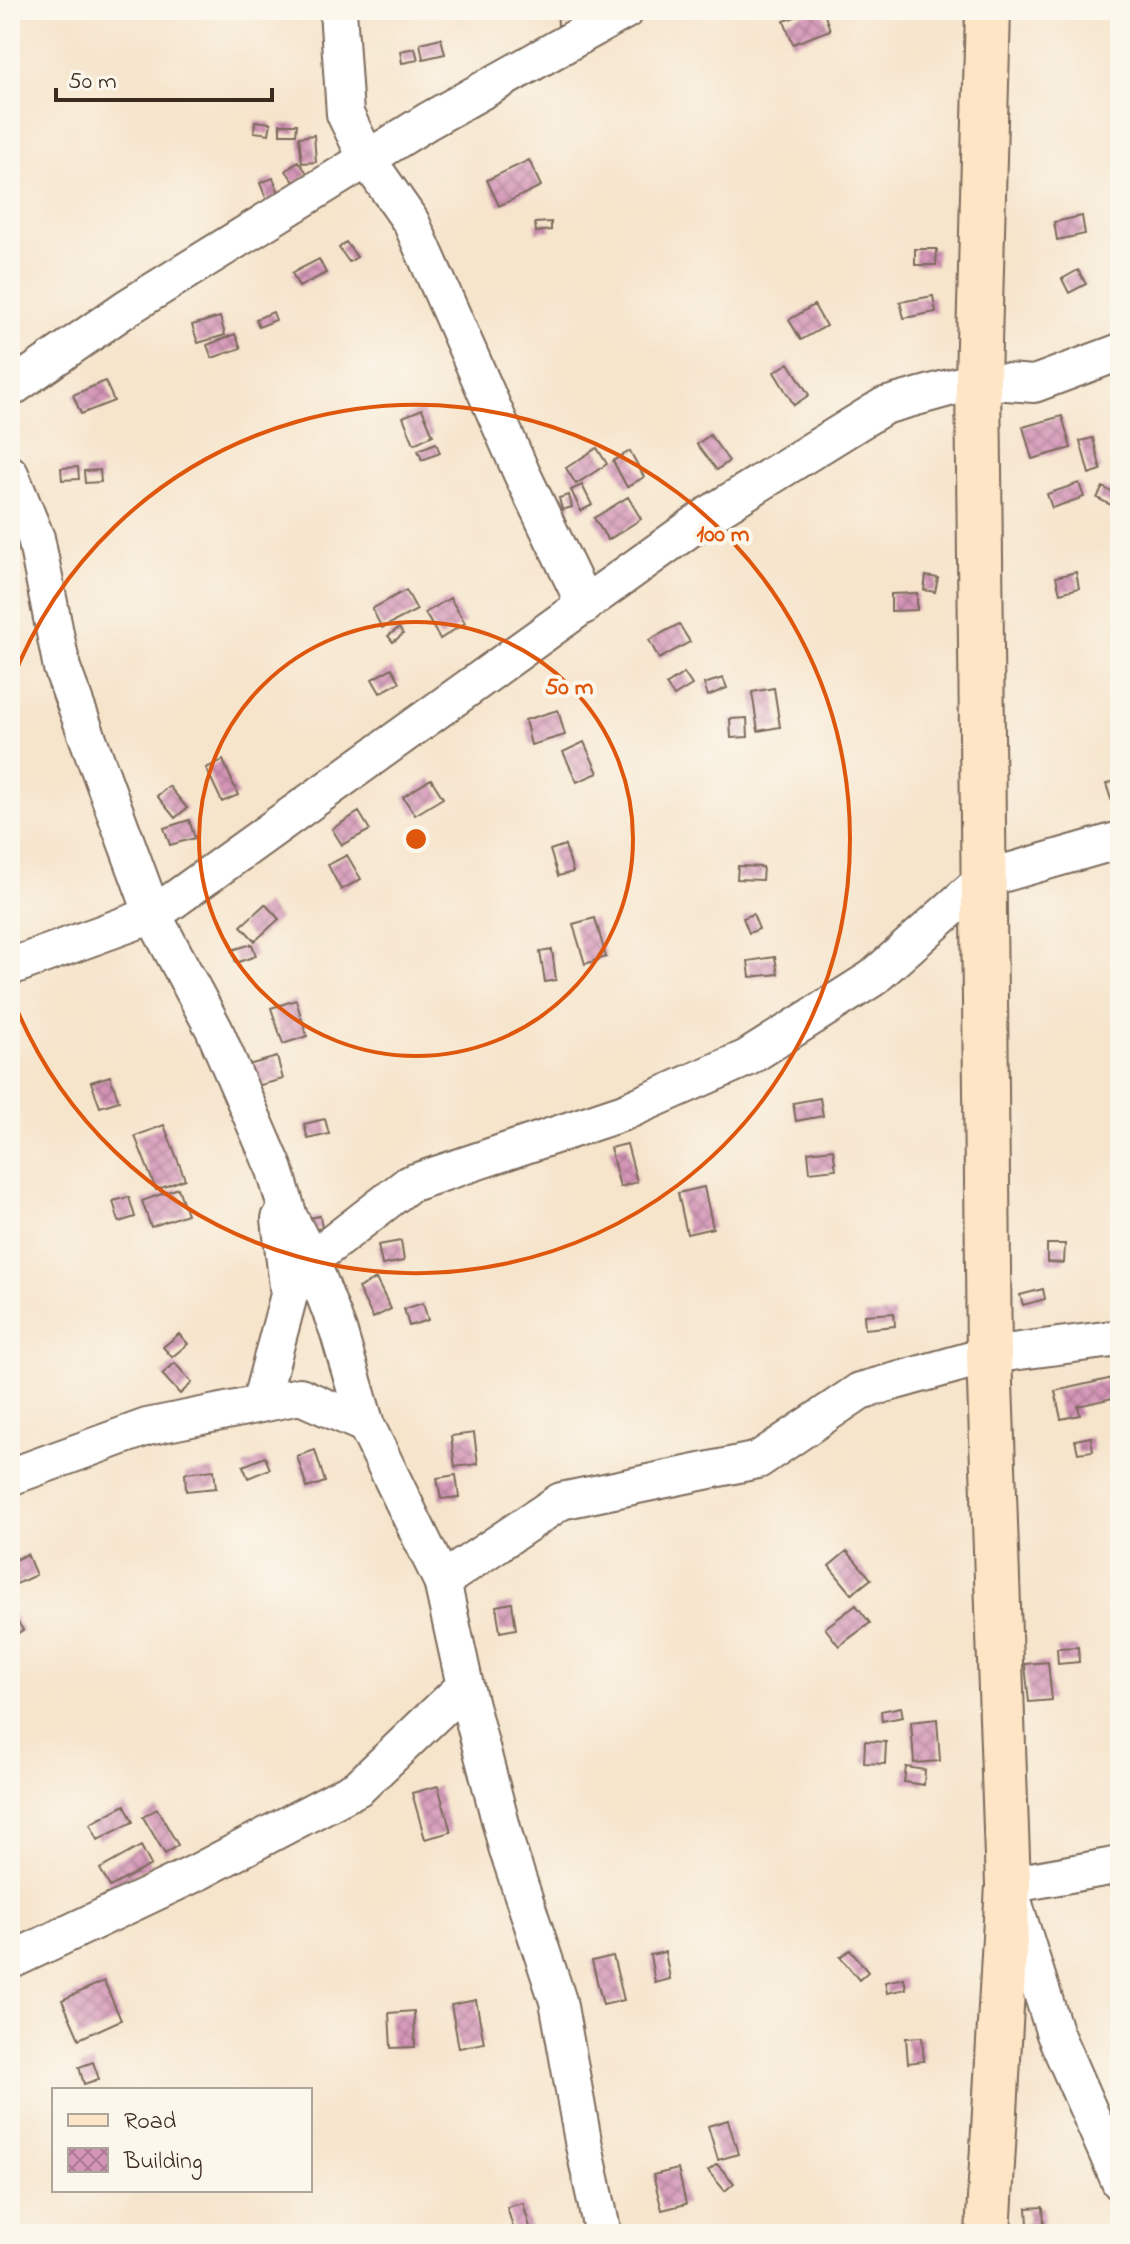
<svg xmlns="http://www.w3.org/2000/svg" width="1130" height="2244" viewBox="0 0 1130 2244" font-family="'Indie Flower',sans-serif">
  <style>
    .building { fill: url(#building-cross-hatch) }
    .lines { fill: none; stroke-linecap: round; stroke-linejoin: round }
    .street-casing { stroke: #7c6b5b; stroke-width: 40 }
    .secondary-casing { stroke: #7c6b5b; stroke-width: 48 }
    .street { stroke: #fff; stroke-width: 36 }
    .secondary { stroke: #fee5c5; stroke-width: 44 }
    .ring { fill: none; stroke: #df570d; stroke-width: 4 }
    .centre { fill: #df570d; stroke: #fbf7ec; stroke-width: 4 }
    .ring-label { font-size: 24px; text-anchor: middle; font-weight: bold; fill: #df570d; stroke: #fbf7ec; stroke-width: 8; stroke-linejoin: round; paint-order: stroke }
  </style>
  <defs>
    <pattern id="building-cross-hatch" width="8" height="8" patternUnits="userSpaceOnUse" patternTransform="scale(2)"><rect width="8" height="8" fill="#d495b7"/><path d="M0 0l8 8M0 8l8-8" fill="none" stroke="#ad7a94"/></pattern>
  </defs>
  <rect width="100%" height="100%" fill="#fbf7ec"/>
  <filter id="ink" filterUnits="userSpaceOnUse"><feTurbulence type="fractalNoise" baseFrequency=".0125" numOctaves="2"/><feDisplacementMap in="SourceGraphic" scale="16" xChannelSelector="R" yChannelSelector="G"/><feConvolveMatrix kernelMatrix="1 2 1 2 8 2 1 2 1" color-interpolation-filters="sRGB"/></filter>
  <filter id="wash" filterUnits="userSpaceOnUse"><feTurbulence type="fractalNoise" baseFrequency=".006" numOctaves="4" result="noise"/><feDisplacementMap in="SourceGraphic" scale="32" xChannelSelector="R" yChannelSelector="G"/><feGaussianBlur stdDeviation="1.8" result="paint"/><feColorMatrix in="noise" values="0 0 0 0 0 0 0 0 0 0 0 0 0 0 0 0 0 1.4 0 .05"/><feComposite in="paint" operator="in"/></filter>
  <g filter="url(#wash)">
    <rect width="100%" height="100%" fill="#f6e4cb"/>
    <g id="blocks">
      <path class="building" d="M557 10H569L570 25H558Z
        M814 10H823L830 30 793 44 784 21Z
        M441 38 445 54 423 59 420 43Z
        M415 48 418 60 402 63 400 51Z
        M255 121 271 123 269 134 254 132Z
        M280 124H297L296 134H280Z
        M314 135 316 162 302 163 299 137Z
        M529 160 541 186 499 206 487 180Z
        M298 161 308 174 295 183 286 171Z
        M273 178 280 195 267 201 260 183Z
        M1082 216 1085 234 1057 240 1054 222Z
        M551 222V230L536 232 535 223Z
        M346 242 357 257 349 262 339 248Z
        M915 249H937L936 265H915Z
        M319 259 326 273 299 287 292 273Z
        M1078 270 1086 284 1069 293 1062 279Z
        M933 296 936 312 904 318 900 302Z
        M814 305 826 326 801 340 789 320Z
        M273 312 276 320 259 327 256 319Z
        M220 317 225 335 198 343 192 325Z
        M235 334 241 348 212 358 207 345Z
        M789 363 809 395 794 405 774 372Z
        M105 381 114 401 81 414 73 395Z
        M422 409 433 435 414 444 403 417Z
        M1062 416 1071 448 1032 459 1023 427Z
        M710 435 729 461 717 470 697 444Z
        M1093 438 1101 470 1089 474 1080 441Z
        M436 443 440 453 422 460 418 450Z
        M597 448 607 464 576 484 566 468Z
        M630 451 644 477 627 487 613 461Z
        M78 467 79 479 62 480 61 468Z
        M100 470 101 482 85 483 84 471Z
        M1079 483 1084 497 1052 508 1047 494Z
        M582 485 592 505 581 511 571 490Z
        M1103 487 1120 497 1115 507 1097 498Z
        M569 495 572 507 562 510 559 498Z
        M628 497 641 519 608 540 594 518Z
        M1076 572 1079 588 1060 593 1056 577Z
        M926 576 938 578 935 592 924 590Z
        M406 590 417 610 382 628 372 609Z
        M917 593V610L891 611V594Z
        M450 598 465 623 440 639 425 613Z
        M679 624 690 642 659 659 649 640Z
        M399 628 403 634 393 642 388 636Z
        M392 668 400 682 380 693 372 679Z
        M684 673 692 685 674 696 666 685Z
        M723 678 727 688 708 696 704 684Z
        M774 688 780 727 758 731 752 692Z
        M558 710 565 735 531 745 525 720Z
        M747 718 748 737 731 738 730 719Z
        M584 742 598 773 577 782 563 752Z
        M223 760 238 795 222 802 206 768Z
        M431 779 443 798 415 815 403 797Z
        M1120 779V805L1114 808 1106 784Z
        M169 786 187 808 175 818 157 796Z
        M359 812 370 830 342 845 332 829Z
        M189 820 195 838 170 845 164 828Z
        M565 845 573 872 558 876 550 850Z
        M347 855 361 879 341 890 328 865Z
        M738 866 763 867 762 880 737 879Z
        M265 904 279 919 255 941 241 926Z
        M753 914 759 929 749 933 743 918Z
        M595 918 606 957 585 964 573 924Z
        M1120 929V949L1115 950 1111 931Z
        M252 944 256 956 236 963 232 950Z
        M552 950 556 980 545 982 540 952Z
        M775 957 778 974 750 977 748 961Z
        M296 1000 307 1036 283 1044 271 1008Z
        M277 1057 283 1079 253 1087 248 1065Z
        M110 1076 119 1101 100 1107 91 1082Z
        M820 1098 823 1116 796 1121 793 1103Z
        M325 1119 329 1134 308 1139 304 1124Z
        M164 1125 185 1179 156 1190 135 1136Z
        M627 1144 637 1182 620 1187 610 1148Z
        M833 1149 836 1169 810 1172 808 1152Z
        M704 1187 713 1228 687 1234 678 1193Z
        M178 1188 187 1214 151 1227 142 1201Z
        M129 1197 135 1217 119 1222 113 1201Z
        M320 1216 322 1228 300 1232 298 1220Z
        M401 1241 404 1261 382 1265 378 1245Z
        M1047 1244H1065L1064 1263 1047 1262Z
        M376 1279 391 1309 373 1318 358 1288Z
        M1043 1289 1045 1299 1023 1305 1020 1295Z
        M423 1303 428 1320 409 1326 404 1309Z
        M894 1313 895 1326 865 1329 864 1315Z
        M179 1334 188 1344 172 1357 163 1347Z
        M175 1363 192 1383 180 1394 162 1374Z
        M1113 1378 1117 1397 1078 1406 1080 1415 1061 1419 1055 1391Z
        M474 1433 478 1464 455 1467 451 1436Z
        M1091 1437 1093 1451 1078 1453 1075 1440Z
        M315 1450 325 1482 307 1488 297 1456Z
        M265 1457 270 1469 248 1478 243 1466Z
        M214 1470 216 1488 186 1491 185 1473Z
        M456 1475 459 1497 441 1499 437 1478Z
        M847 1551 871 1579 852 1594 829 1566Z
        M27 1554 36 1575 10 1587V1562Z
        M512 1603 516 1629 500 1632 496 1606Z
        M856 1605 870 1623 839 1646 825 1628Z
        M10 1610 23 1630 10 1638Z
        M1078 1647 1079 1662 1058 1664 1057 1648Z
        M1048 1662 1052 1700 1029 1702 1025 1664Z
        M901 1707 903 1717 882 1721 881 1711Z
        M937 1719 940 1761 914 1763 911 1722Z
        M865 1741 886 1742 885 1764 864 1763Z
        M906 1767 925 1770 924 1785 904 1782Z
        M438 1786 451 1832 425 1839 412 1793Z
        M125 1805 133 1822 98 1840 90 1824Z
        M157 1809 178 1845 165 1854 143 1817Z
        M141 1846 151 1865 110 1887 100 1869Z
        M850 1950 868 1972 859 1980 840 1957Z
        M665 1952 670 1979 655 1983 650 1955Z
        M613 1956 624 2000 603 2005 592 1961Z
        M904 1978 906 1989 887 1993 885 1982Z
        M104 1981 121 2020 79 2039 62 2000Z
        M1113 1994H1120V2027H1115Z
        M476 2000 484 2043 459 2048 451 2005Z
        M414 2011 415 2047 391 2048 389 2013Z
        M922 2037 924 2061 908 2063 906 2038Z
        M93 2062 99 2079 84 2084 79 2067Z
        M728 2120 738 2154 718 2160 708 2126Z
        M717 2164 734 2183 725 2191 708 2171Z
        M678 2169 686 2204 662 2210 653 2175Z
        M523 2203 532 2234H515L507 2207Z
        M1043 2207 1044 2223 1028 2224 1027 2208Z
        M1053 2229 1072 2232V2234H1052Z"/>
    </g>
  </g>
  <g filter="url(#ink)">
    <use href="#blocks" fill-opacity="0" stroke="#7c6b5b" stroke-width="2"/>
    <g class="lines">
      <g class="street-casing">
        <path id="street" d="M338 10 345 114 367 159 411 222 522 474 585 605
          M10 389 128 307 428 121 626 10
          M10 474 36 538 62 668 153 915 214 1029 275 1170 289 1217 311 1260 338 1330 366 1425 442 1581 465 1686 507 1847 558 2001 583 2141 603 2234
          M10 967 153 915 710 514 884 406 978 380 1034 384 1120 352
          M311 1260 409 1184 624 1112 747 1058 873 978 984 879 1120 840
          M260 1404 289 1295 280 1219
          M10 1477 147 1427 300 1396 366 1425
          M442 1581 561 1501 758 1460 860 1391 989 1355 1120 1338
          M1120 1865 1008 1885 1055 2034 1120 2182
          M10 1961 198 1872 359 1787 465 1686"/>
      </g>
      <g class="secondary-casing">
        <path id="secondary" d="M988 10 978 380 989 1355 1008 1885 988 2234"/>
      </g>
      <use href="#street" class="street"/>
      <use href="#secondary" class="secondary"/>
    </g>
  </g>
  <g class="ring">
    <circle cx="416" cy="839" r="217"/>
    <path d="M11 683A434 434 0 1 1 11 995"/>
  </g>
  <circle cx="416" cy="839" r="12" class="centre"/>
  <g class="ring-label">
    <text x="723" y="541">100 m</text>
    <text x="569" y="694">50 m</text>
  </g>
  <rect width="1130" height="2244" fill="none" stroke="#fbf7ec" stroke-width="40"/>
  <rect x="52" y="2088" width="260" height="104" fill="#fbf7ec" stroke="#aea59a" stroke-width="2"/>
  <rect x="68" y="2114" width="40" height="12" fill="#fee5c5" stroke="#aea59a" stroke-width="2"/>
  <text x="124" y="2128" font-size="24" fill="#3b2a1e">Road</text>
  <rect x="68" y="2148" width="40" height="24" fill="url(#building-cross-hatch)" stroke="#aea59a" stroke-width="2"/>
  <text x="124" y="2168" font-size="24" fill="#3b2a1e">Building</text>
  <path d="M56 88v12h216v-12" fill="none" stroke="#3b2a1e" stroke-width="4"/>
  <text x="68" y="88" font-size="24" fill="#3b2a1e" stroke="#fbf7ec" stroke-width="6" paint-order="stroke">50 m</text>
</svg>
